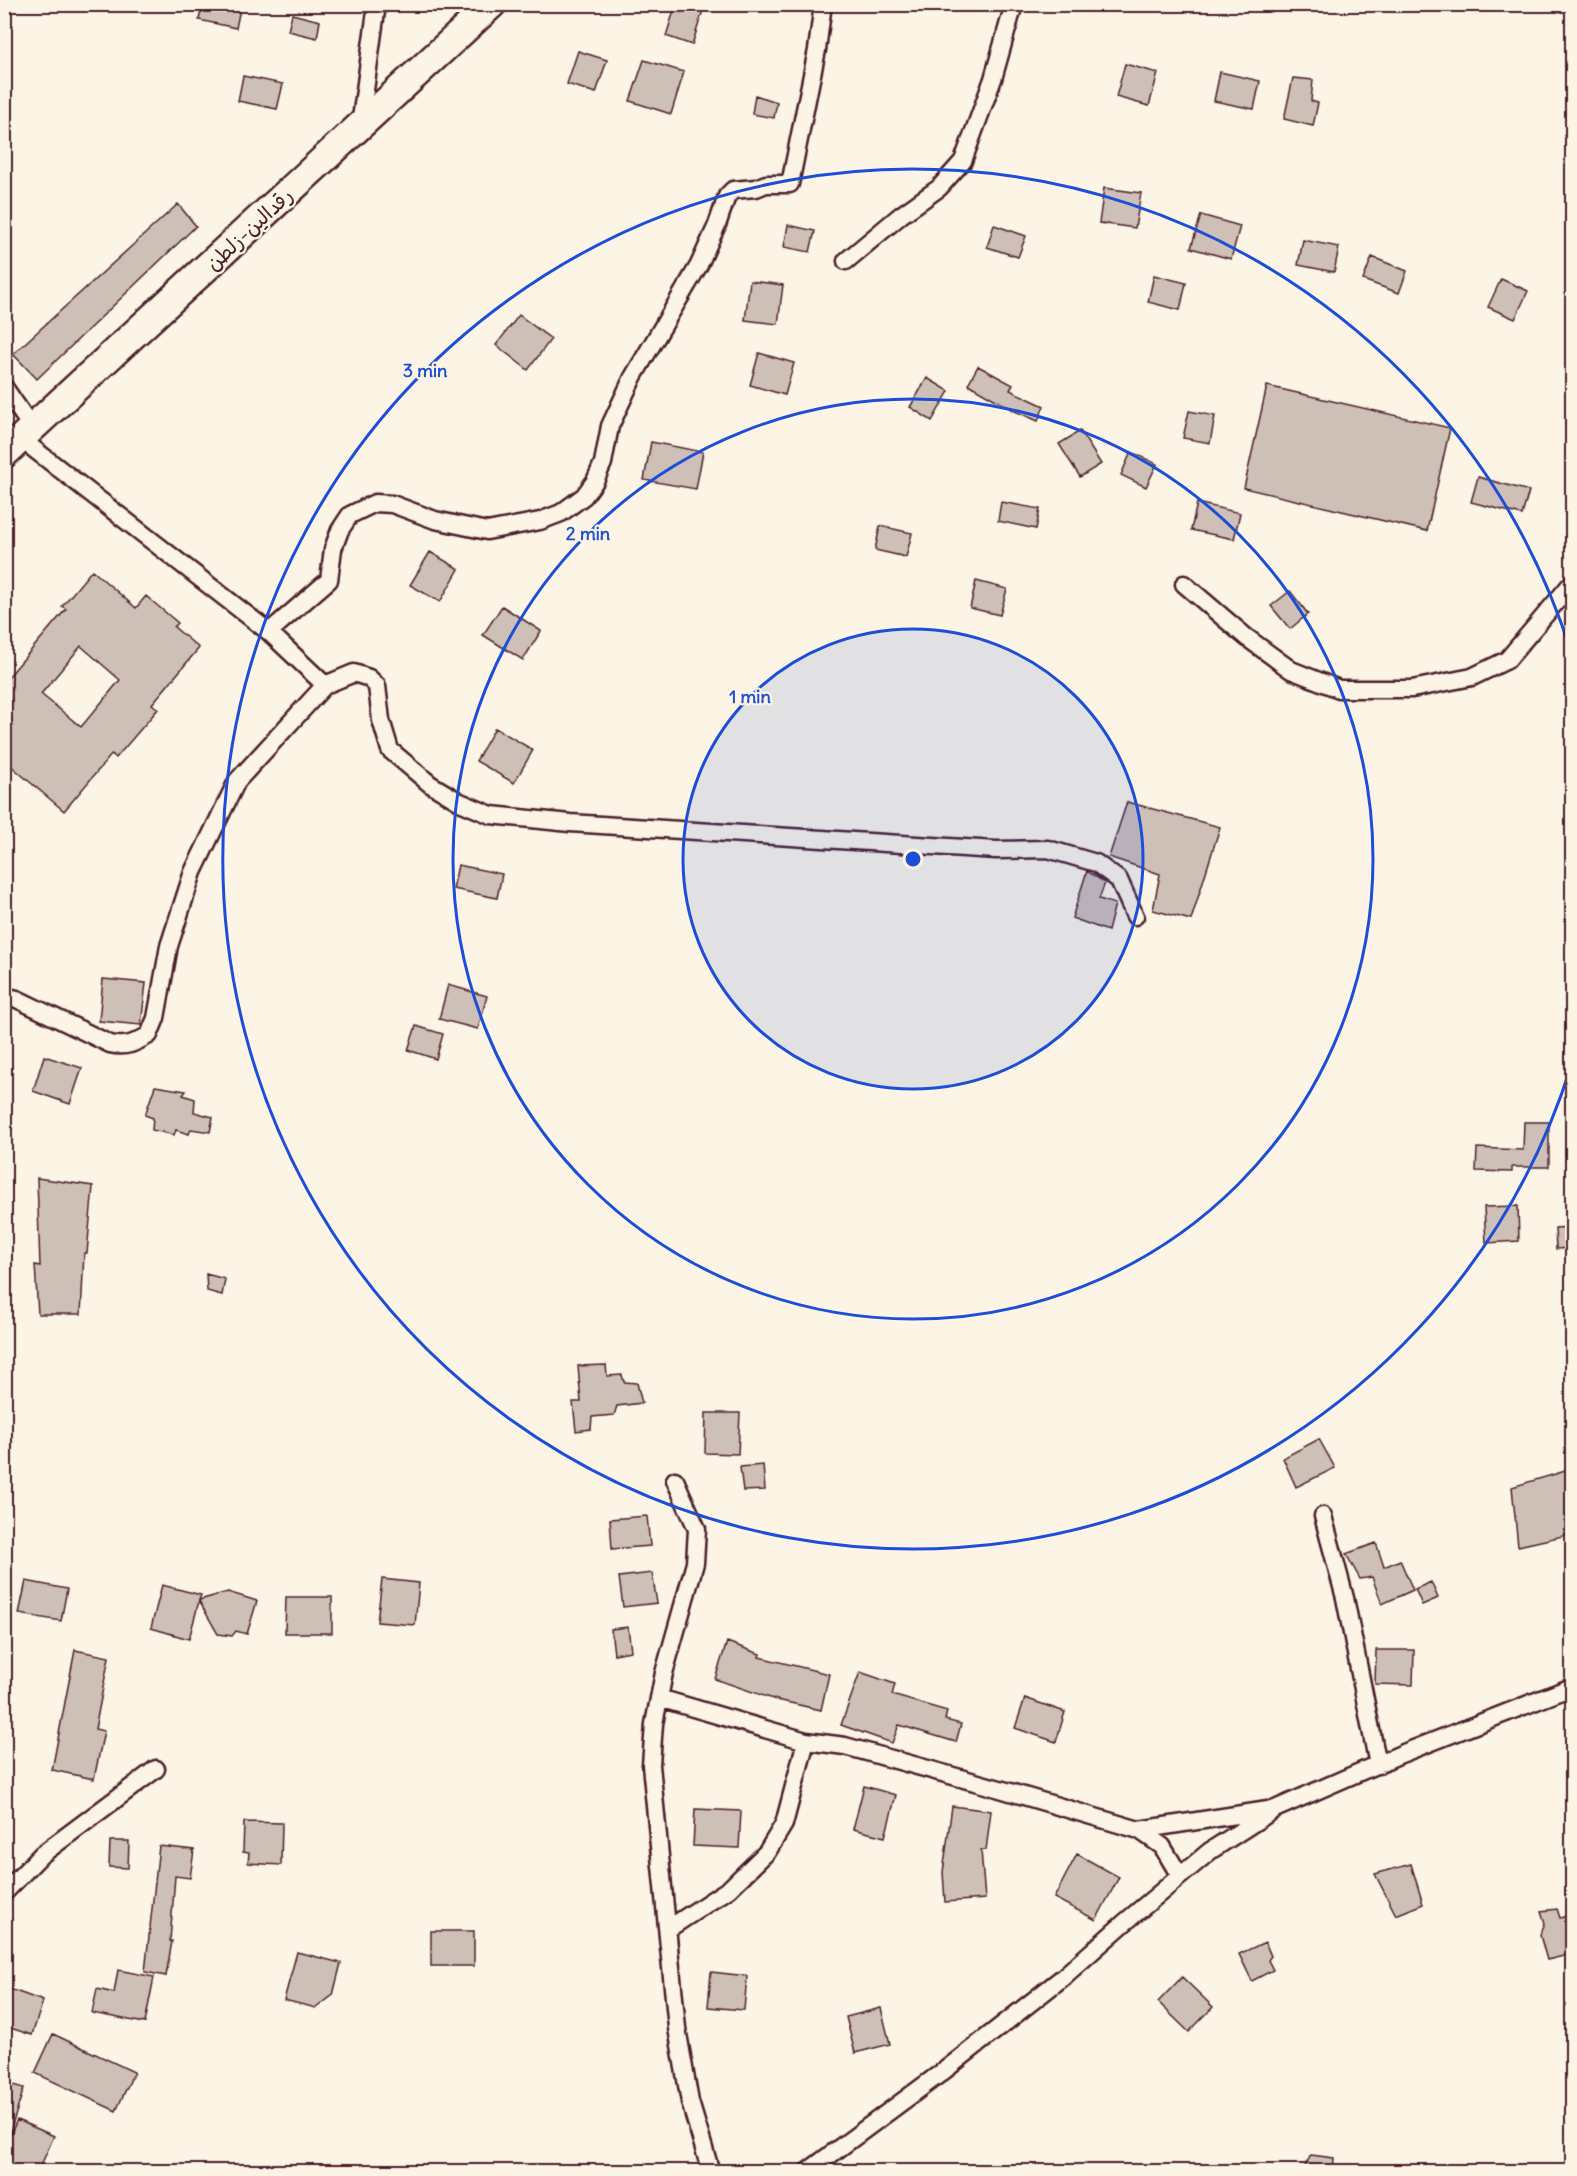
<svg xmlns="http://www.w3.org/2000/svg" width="1577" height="2176" viewBox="0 0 1577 2176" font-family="Delius,'Playpen Sans Arabic',sans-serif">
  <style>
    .building { fill: #cfc0b7; stroke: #4a1f2b; stroke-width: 1.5; fill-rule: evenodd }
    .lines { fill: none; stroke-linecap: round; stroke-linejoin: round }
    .street-casing { stroke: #4a1f2b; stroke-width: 21 }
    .primary-casing { stroke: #4a1f2b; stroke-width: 32 }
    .street { stroke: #fcf5e5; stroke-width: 16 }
    .primary { stroke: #fcf5e5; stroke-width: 27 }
    .ring { fill: none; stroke: #1d4ed8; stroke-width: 3 }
    .labels { text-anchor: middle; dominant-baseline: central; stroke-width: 4.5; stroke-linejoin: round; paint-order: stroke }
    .street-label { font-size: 21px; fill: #4a1f2b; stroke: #fcf5e5 }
    .centre { fill: #1d4ed8; stroke: #fcf5e5; stroke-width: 3 }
    .ring-label { font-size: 18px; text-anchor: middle; font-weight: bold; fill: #1d4ed8; stroke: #fcf5e5; stroke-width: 4.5; stroke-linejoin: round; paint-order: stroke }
  </style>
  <rect width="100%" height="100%" fill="#fcf5e5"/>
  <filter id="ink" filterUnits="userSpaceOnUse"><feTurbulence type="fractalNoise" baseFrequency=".0167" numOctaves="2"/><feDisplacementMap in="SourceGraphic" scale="12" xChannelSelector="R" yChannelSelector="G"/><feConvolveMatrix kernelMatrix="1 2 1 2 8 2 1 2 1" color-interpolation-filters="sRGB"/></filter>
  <g filter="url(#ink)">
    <path class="building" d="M202 4H241L236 28 199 20Z
      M676 4H695L704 7 692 45 666 36Z
      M292 14 320 21 317 38 288 31Z
      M578 51 607 60 596 93 567 84Z
      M644 60 684 72 671 114 630 101Z
      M1125 64 1158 73 1149 106 1116 97Z
      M1220 72 1260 81 1254 109 1214 101Z
      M243 76 283 84 277 109 238 101Z
      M1293 78 1313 80 1311 101 1318 103 1313 126 1284 119Z
      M755 95 777 102 774 118 752 114Z
      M1104 188 1141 193 1135 228 1099 223Z
      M178 204 196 226 37 379 13 354Z
      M1201 215 1240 226 1231 259 1191 248Z
      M788 225 815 231 810 252 784 247Z
      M994 225 1026 236 1018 257 987 247Z
      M1303 240 1339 247 1334 272 1298 265Z
      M1372 257 1407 271 1399 293 1363 280Z
      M1154 275 1186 283 1180 310 1148 302Z
      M1501 279 1528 291 1515 319 1488 307Z
      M750 281 783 285 778 324 745 320Z
      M519 315 551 339 528 370 496 345Z
      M759 353 794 363 785 395 750 385Z
      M978 366 1013 385 1010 390 1044 406 1038 421 1015 411 968 384Z
      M927 378 949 391 932 421 910 407Z
      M1267 386 1450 428 1427 531 1244 488Z
      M1189 411 1215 416 1210 443 1183 438Z
      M1080 431 1101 464 1080 477 1059 444Z
      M651 442 703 452 696 489 644 480Z
      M1131 452 1157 464 1146 487 1121 475Z
      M1478 477 1529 491 1522 515 1471 502Z
      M1001 502 1040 509 1036 529 998 521Z
      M1197 503 1240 513 1234 539 1191 530Z
      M880 526 912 533 906 557 875 550Z
      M430 552 459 569 440 602 410 585Z
      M92 570 136 608 146 596 178 623 174 627 199 648 152 704 158 709 116 758 112 754 64 811 4 760V682L66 609 62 606ZM81 646 120 680 81 727 41 694Z
      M976 581 1007 589 1000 615 970 608Z
      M1290 591 1308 614 1290 629 1271 606Z
      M502 606 541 631 523 660 483 635Z
      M495 728 533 750 514 783 476 761Z
      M1127 802 1220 827 1191 920 1153 910 1160 874 1109 857Z
      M458 865 502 874 497 898 453 889Z
      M1087 871 1105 883 1099 899 1115 904 1108 931 1072 918Z
      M103 979 146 983 141 1025 99 1021Z
      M448 985 487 996 478 1029 439 1019Z
      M416 1026 443 1034 436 1059 408 1050Z
      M44 1056 82 1068 70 1104 33 1091Z
      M155 1086 186 1091 183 1095 195 1099 194 1112 213 1117 210 1132 191 1129 189 1134 176 1130 174 1135 152 1130 153 1118 145 1115Z
      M1524 1122H1549V1167H1512V1172L1476 1171 1477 1148 1523 1150Z
      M37 1178 93 1186 87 1253H84L81 1314H38L35 1265 40 1266Z
      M1518 1206 1519 1241 1486 1243 1484 1207Z
      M1570 1227 1571 1248 1556 1249 1555 1228Z
      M206 1274 225 1279 222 1295 207 1291Z
      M606 1365 607 1376 622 1375 624 1382 637 1383 642 1403 617 1406 614 1415 592 1417 591 1429 576 1431 573 1402H581L578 1366Z
      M706 1413H740L738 1454 705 1453Z
      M1319 1439 1335 1468 1296 1487 1283 1458Z
      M763 1465 765 1490 743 1491 740 1467Z
      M1572 1469V1534L1518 1546 1512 1487Z
      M647 1516 650 1546 612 1549 610 1519Z
      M1376 1543 1384 1567 1400 1560 1413 1590 1382 1604 1372 1577 1360 1579 1346 1554Z
      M652 1573 657 1603 623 1607 619 1577Z
      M382 1579 419 1583 415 1625 377 1622Z
      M26 1581 67 1589 61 1621 19 1614Z
      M1431 1582 1438 1598 1422 1605 1415 1589Z
      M162 1585 201 1595 199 1600 228 1592 257 1601 247 1634 236 1631 232 1636 218 1634 199 1601 189 1639 151 1628Z
      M286 1597H332V1633H285Z
      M628 1627 631 1651 614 1654 611 1629Z
      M727 1642 760 1654 759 1657 829 1674 821 1710 773 1699 715 1679Z
      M75 1650 109 1657 95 1729 104 1731 94 1779 52 1770Z
      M1376 1650H1414L1413 1685 1375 1684Z
      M860 1672 895 1684 892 1695 947 1711 945 1720 961 1724 956 1742 899 1725 892 1743 841 1725Z
      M1025 1698 1065 1712 1056 1742 1015 1728Z
      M864 1786 896 1795 885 1837 853 1829Z
      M952 1806 991 1811 986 1850H981L985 1899 945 1902 943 1872Z
      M695 1809 741 1811 739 1848 693 1846Z
      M244 1822 282 1823 281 1865 248 1863 249 1853 243 1852Z
      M110 1841H129L128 1868 109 1867Z
      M159 1846 194 1850 190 1878 175 1876 170 1941H172L166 1976 145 1972Z
      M1077 1854 1119 1877 1096 1920 1054 1898Z
      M1411 1864 1423 1904 1396 1915 1375 1874Z
      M1557 1909 1560 1918 1572 1916V1954L1547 1960 1540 1935 1545 1923 1541 1911Z
      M431 1931H474V1966H431Z
      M1265 1942 1271 1956 1268 1960 1273 1970 1252 1981 1239 1954Z
      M297 1952 341 1963 333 1995 316 2008 284 2000Z
      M118 1970 154 1977 145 2023 92 2013 97 1989 114 1993Z
      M711 1972 747 1976 744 2010 708 2007Z
      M1182 1977 1213 2007 1189 2032 1158 2002Z
      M4 1987 43 2001 32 2035 4 2026Z
      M881 2008 890 2044 855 2053 846 2017Z
      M53 2034 134 2072 116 2111 35 2073Z
      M4 2082 24 2088 8 2138H4Z
      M17 2120 54 2136 38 2172H4V2149Z
      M1311 2155 1334 2158 1333 2172H1302Z"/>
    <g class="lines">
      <g class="street-casing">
        <path id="street" d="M360 126 377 4
          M846 261 901 215 939 188 963 161 993 79 1014 4
          M4 387 32 428
          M21 439 269 632 325 685
          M1184 584 1246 637 1291 670 1339 689H1412L1472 677 1507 660 1572 583
          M269 632 329 580 333 549 340 530 350 515 375 503 392 504 435 520 487 531 540 521 561 513 584 496 595 481 603 463 610 426 633 377 699 265 717 225 727 196 733 190 756 188 766 184H790L817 50 823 4
          M4 996 17 999 110 1044C126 1048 135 1043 149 1035L156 1018 169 946 193 872 237 781 325 685 354 673 369 678 377 686 381 720 390 750 430 784 460 802 491 815 570 823 996 850 1048 849 1096 863 1119 880 1135 916
          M675 1480 697 1529 695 1563 664 1673 654 1724 651 1765 677 2028 690 2102 711 2172
          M1323 1516 1345 1598 1378 1765
          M659 1698 806 1741
          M1139 1830 1268 1810
          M4 1893 41 1855 156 1769
          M668 1929 729 1889 767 1852 784 1824 806 1741 845 1746 1000 1789 1139 1830 1162 1846 1180 1876
          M807 2172 945 2070 1062 1978 1123 1924 1210 1851 1275 1809 1401 1754 1572 1687"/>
      </g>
      <g class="primary-casing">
        <path id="primary" d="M4 454 492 4"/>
      </g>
      <use href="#street" class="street"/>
      <use href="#primary" class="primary"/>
    </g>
  </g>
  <circle cx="913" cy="859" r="230" fill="#1d4ed8" fill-opacity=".12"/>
  <g class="ring">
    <circle cx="913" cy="859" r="230"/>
    <circle cx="913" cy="859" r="460"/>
    <path d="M1571 1066A690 690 0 1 1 1571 652"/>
  </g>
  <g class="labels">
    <g class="street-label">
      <text transform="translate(249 229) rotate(-43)">رقدالين-زلطن</text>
    </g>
  </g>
  <circle cx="913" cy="859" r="9" class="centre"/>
  <g class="ring-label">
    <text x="425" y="377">3 min</text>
    <text x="588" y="540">2 min</text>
    <text x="750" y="703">1 min</text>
  </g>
  <rect width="1577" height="2176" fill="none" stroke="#fcf5e5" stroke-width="24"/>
  <rect x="12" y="12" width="1553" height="2152" fill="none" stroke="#4a1f2b" stroke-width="2" filter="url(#ink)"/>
</svg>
